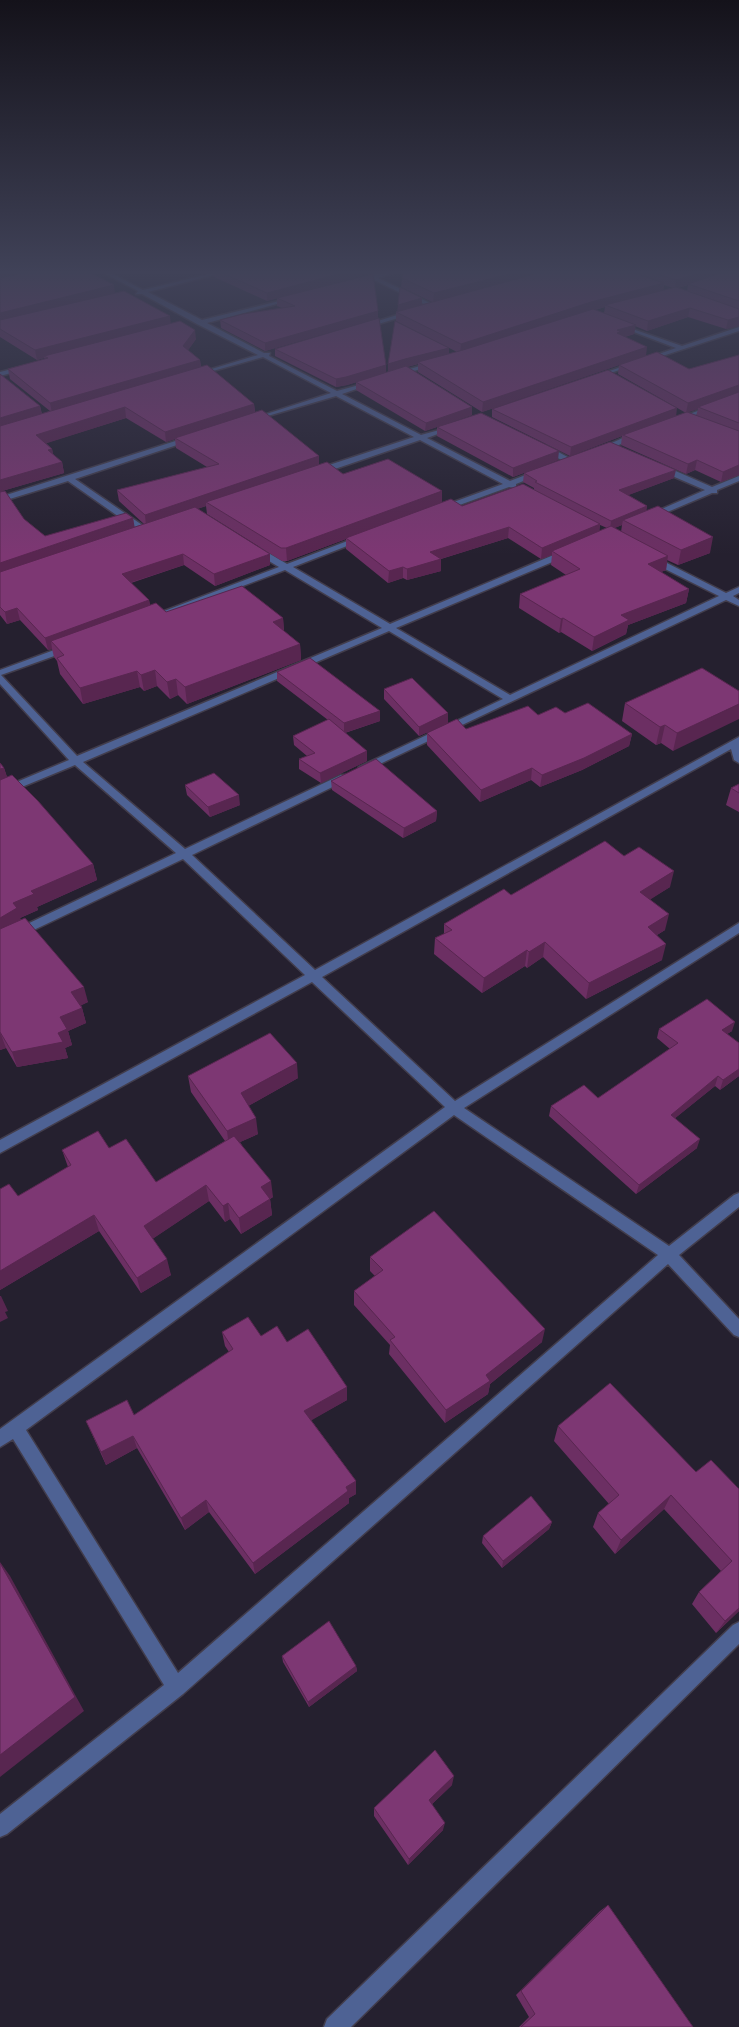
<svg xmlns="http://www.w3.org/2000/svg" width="739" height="2027" viewBox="0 0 739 2027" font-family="'DM Sans',sans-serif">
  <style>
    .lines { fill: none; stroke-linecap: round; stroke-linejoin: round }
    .minor-casing { stroke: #423d4c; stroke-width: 3 }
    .minor { fill: #4e6294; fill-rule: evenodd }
    .wall { fill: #6c2f63; fill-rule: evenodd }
    .shaded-wall { fill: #582650 }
    .building { fill: #7d3773; stroke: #582650 }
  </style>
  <rect width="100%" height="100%" fill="#25202f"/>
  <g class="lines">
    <g class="minor-casing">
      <path id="minor" d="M102 272H109L143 290 217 272H225L148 292 202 320 295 297V299L207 323 264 353H270L269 356 337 391 374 381V383L342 394 421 435 454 426V428L427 438 510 481 536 471 543 473 516 484V488L509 487 443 511 439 509 440 507 503 484 420 440 320 474H314V470L414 437 336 396 251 421V419L331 393 263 357 195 376V374L258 355 197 324 142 294H136L138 291Z
        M388 272H396L378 278 434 305V307H430L372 279 358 283 355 281 368 277V275Z
        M413 310 415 313 365 328 362 326Z
        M618 324 682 346 739 327V331L595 378V376L676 348 618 326Z
        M434 362 437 364 436 365 395 376 392 374Z
        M24 366 26 367V369L0 376V372Z
        M739 395V399L679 421 674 420Z
        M634 433 641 435 603 452 596 450Z
        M188 437 195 439 75 479 148 529V533H142L68 481 0 502V497Z
        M541 446H547L575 461 568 463 541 450Z
        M656 465H662L712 487 739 476V481L717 490V493H712L651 519H648V515L705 490 656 469Z
        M358 537 365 539 293 567 390 624 563 551H569V555L396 628 510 695 719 596 649 561V557H655L726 593 739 587V593L733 596 739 600V606L726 600 363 772 358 769 359 767 503 699 389 631 83 762 185 849 341 775H349L350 777 349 779 192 855 315 970 739 737V763L734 760 731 749 322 977 455 1101 739 923V933L464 1108 669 1246 734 1195 739 1193V1207L679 1255 739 1319V1337L734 1335 668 1264 183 1694 7 1834 0 1837V1814L164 1685 13 1439 0 1447V1429L445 1107 312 982 0 1153V1140L305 975 183 859 0 946V937L176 853 75 765 0 796V789L69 760 0 684V670L65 646H71V650L1 675 77 756 382 628 285 570 153 620 150 621 146 618 279 567 254 552V548H260L287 564ZM454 1115 658 1255 178 1673 26 1430Z
        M739 1622V1644L351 2027H324L327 2019 733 1625Z"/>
    </g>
    <use href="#minor" class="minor"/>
  </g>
  <path class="wall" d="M0 272 115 293 170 324 196 339 188 350 200 360 201 367 254 404 255 412 319 456V464L343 474 442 502 462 506 534 490V488L523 482 524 473 674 478 628 495 647 506 646 510 710 553 678 565 667 560 666 570 661 572 689 589 686 603 628 625 626 634 592 651 561 632 559 633 519 608 520 594 566 575 551 565 552 555 541 559 508 538 441 559V571L407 580 403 578 388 583 346 549V539L287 561H282L207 514 206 506 197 509 270 565 215 586 184 565 131 583 149 600 150 605 166 612 283 618 284 631 300 644 301 660 187 704 178 695 170 699 157 686 144 691 140 687 83 704 60 674 57 661 54 657 52 649 48 650 20 620 7 624 0 615V374L40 406 42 414 50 411 10 379 8 369 45 359 44 358 37 360 0 337ZM126 418 166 442 175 439 176 448 207 467 117 490 119 501 144 524 134 527 133 518 45 536 24 519 2 491 64 473 62 462 53 454 52 449 46 443ZM600 525 607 528 599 531ZM622 525 621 532 614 528Z
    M197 272H372V273L294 294 378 311V318L265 351 221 328 220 320 282 308 277 306V298L267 301 214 277 213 272 205 273Z
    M403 272H739V326L726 329 688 317 647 331 635 326 634 334 625 337 646 356 689 369 739 355V475L721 482 695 470 686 474 621 445 622 436 570 456 492 417V409L676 416 686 413 618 374 619 365 482 412 418 372V364L407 367 472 415 425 431 356 390V382L360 381 347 385 336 387 275 356V349L386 372H388V364L449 354 457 352 396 321V312L422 298V304L432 302 401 287ZM664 285 673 288 663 291ZM688 285 687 291 678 288ZM605 307 604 313 595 310ZM698 409 696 416 688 412Z
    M437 427 558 460 513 477 437 436Z
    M277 672 380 721 345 733 367 761 321 783 299 769V759L307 756 294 745 293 736 328 720 277 681Z
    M384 689 448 723 419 736 384 699Z
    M739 691 673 751 661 743 656 745 622 721 625 703Z
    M565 713 632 734 629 746 582 770 540 787 531 780 480 802 427 745V733L466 729 538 715Z
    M0 763 4 768 7 777 93 864 97 880 37 907 38 910 20 918 21 920 88 1002 81 1005 82 1008 86 1023 68 1031 72 1045 65 1048 68 1058 17 1067 6 1048 0 1050Z
    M331 781 437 811 436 821 403 838 332 790Z
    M739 784V812L726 805 731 788Z
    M185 785 240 805 210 817 187 795Z
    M624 856 670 887 650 899 665 930 657 935 662 960 586 999 543 957 527 968 525 966 482 993 434 954 435 938 444 934V924L511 895Z
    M659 1029 732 1031 727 1034 739 1043V1076L720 1090 715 1086 675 1118 697 1148 636 1194 549 1116 551 1106 598 1098 670 1049 657 1038Z
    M188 1076 298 1078 248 1106 258 1134 240 1142 273 1197 270 1199 272 1215 241 1234 230 1219 225 1222 209 1201 152 1239 171 1275 141 1293 99 1231 0 1290V1189L18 1196 68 1167 62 1150 109 1148 156 1182 225 1141 191 1092Z
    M370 1257 542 1342 490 1384 488 1394 445 1423 389 1354 390 1345 354 1305V1291L375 1276 370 1271Z
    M222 1332 261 1336 287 1342 347 1387V1400L311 1420 356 1481V1494L349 1498V1503L255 1574 209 1512 185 1530 137 1448 106 1465 86 1421 134 1415 229 1352 225 1346Z
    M558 1426 696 1472 739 1489V1611L716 1633 692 1604 699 1592 721 1571 664 1509 615 1554 593 1527 598 1513 609 1504 554 1441Z
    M552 1522 549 1529 502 1568 482 1543 483 1536Z
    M282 1656 356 1666 357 1671 309 1707 283 1662Z
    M452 1785 432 1804 443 1830 408 1865 374 1816V1808Z
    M608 1905 693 2027H519L529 2017 516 1995 600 1911Z"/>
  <path class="shaded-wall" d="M0 272H42L0 280Z
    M346 272H372V273L267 301V293Z
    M517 272H550L433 302 434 293Z
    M703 272H728L675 289 676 280Z
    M664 283 663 292 605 305V307L589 311 460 353 461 344 591 302Z
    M114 285 115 295 0 323V313Z
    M422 298V306L397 313 398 305Z
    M690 308 688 317 647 331 648 321Z
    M378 311V318L265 351V343Z
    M170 316 171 325 44 356V358L37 360 35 350Z
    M739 317V326L726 329 728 320Z
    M636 325 634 334 620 338 617 330Z
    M195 330 196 339 184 356 183 346Z
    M647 347 646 356 482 412 483 402Z
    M449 348V356L418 362V364L388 372V364L405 359Z
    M200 360 201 370 52 413 50 403Z
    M386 365V373L347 385 336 387V379Z
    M739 385V394L698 407V409L686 413 688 403Z
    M254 404 255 414 175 438V439L166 442 165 432Z
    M40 406 42 416 0 429V418Z
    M125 407 126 418 38 446 36 435Z
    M472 407V415L425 431 426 423Z
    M677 408 676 417 623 435 622 436 570 456 571 447Z
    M52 449 54 460 48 450Z
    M559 451 558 460 513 477V468Z
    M319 456V467L206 502V506L146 526 145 515Z
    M697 460 695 470 686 474 688 464Z
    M62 462 64 473 2 491 3 494 0 496V480Z
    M739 465V475L721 482 723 472Z
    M676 470 674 478 618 499 619 490Z
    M442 491V504L346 538V539L287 561 286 548Z
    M647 506 646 515 623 520 622 525 610 530 611 521Z
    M133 518 135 529 0 575V563Z
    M600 524 599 535 552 551V555L541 559 542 548Z
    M509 527 508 538 434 561 441 559V571L407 580V569L430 552Z
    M713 537 710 553 678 565 681 550Z
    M183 554 184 565 123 585 122 574Z
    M270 554V565L215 586 214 574Z
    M668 556 666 570 646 578 648 564Z
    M403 567V578L388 583 389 571Z
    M689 589 686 603 628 625 626 634 592 651 594 637 621 615Z
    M149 600 151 612 51 641 52 649 48 650 45 638Z
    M17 608 20 620 7 624 5 612Z
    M283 618 284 634 273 622Z
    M563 618 561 632 559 633 561 619Z
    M300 644 301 660 187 704 185 687Z
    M155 670 157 686 144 691 141 675Z
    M137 671 140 687 83 704 80 688Z
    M176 679 178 695 170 699 167 682Z
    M739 704V719L673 751 677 733Z
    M380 711V721L344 733V723Z
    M448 713V723L419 736V727Z
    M665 725 661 743 656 745 660 727Z
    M632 734 629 746 582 770 540 787 542 775Z
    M367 751V761L321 783 320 773Z
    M4 768 9 783 0 787V769Z
    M532 768 531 780 480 802 481 790Z
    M239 795 240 805 210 817 208 807Z
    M437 811 436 821 403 838 404 828Z
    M93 864 97 880 37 907 38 910 20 918 22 924 0 936V918L13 903 31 891Z
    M674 871 670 887 637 908 640 892Z
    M669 914 665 930 644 943 648 927Z
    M545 942 543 957 527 968 529 952Z
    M666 944 662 960 586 999 589 983Z
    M527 950 525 966 482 993 484 978Z
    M84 987 88 1002 76 1008 71 992Z
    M82 1008 86 1023 68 1031 72 1045 65 1048 68 1058 17 1067 12 1052 58 1033 60 1017Z
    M735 1022 732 1031 719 1039 722 1030Z
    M0 1032 6 1048 0 1050Z
    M297 1063 298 1078 243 1109 241 1093Z
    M739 1069V1076L720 1090 723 1080Z
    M718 1076 715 1086 668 1124 671 1115Z
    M256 1118 258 1134 229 1147 227 1131Z
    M700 1139 697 1148 636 1194 639 1185Z
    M271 1181 273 1197 263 1203 261 1187Z
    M206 1185 209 1201 148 1242 144 1226Z
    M270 1199 272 1215 241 1234 239 1218Z
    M228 1203 230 1219 225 1222 223 1206Z
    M94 1215 99 1231 0 1290V1271Z
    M167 1259 171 1275 141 1293 137 1278Z
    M0 1296H1L8 1311 5 1312 8 1318 0 1322Z
    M545 1329 542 1342 490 1384 488 1394 445 1423 446 1410 486 1375Z
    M347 1387V1400L305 1424 304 1411Z
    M133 1436 137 1448 106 1465 101 1452Z
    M356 1481V1494L349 1498V1503L255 1574 253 1563 346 1487Z
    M671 1495 664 1509 615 1554 621 1540Z
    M206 1500 209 1512 185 1530 181 1518Z
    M552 1522 549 1529 502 1568 503 1561Z
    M0 1562 10 1576 84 1711 0 1777Z
    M739 1608V1611L716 1633 725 1621Z
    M356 1666 357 1671 309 1707 308 1702Z
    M454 1776 452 1785 428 1808 429 1800Z
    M445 1823 443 1830 408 1865 409 1859Z"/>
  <path class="building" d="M28 272H89L114 285 0 313V278Z
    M220 272H346L267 293Z
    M403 272H517L434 293 402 278Z
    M542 272H632L664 283 591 302 461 344 396 312Z
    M651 272H703L676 280Z
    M723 272H739V301L688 284Z
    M373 274 378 311 265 343 220 320 243 314 295 306 277 298Z
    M400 287 422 298 398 305Z
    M676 287 739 309V317L728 320 690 308 648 321 605 305Z
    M124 291 170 316 35 350 0 329V320Z
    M593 309 636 325 617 330 621 332 617 333 647 347 483 402 418 362 463 350Z
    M379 318 386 365 346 377 336 379 275 349Z
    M180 321 195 330 183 346 200 360 50 403 8 369 48 358 44 356Z
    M395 321 449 348 405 359 388 364Z
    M657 352 689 369 739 355V385L688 403 619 365Z
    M207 365 254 404 165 432 125 407 36 435 52 449 48 450 62 462 0 480V426Z
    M406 366 472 407 426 423 356 382Z
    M608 370 677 408 571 447 492 409Z
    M0 374 40 406 0 418Z
    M739 392V423L698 407Z
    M262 410 319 456 145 515 117 490 219 464 175 438Z
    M687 412 739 431V465L723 472 697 460 688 464 623 435Z
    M481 413 559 451 513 468 437 427Z
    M610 442 676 470 619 490 647 506 611 521 535 482 537 481 524 473Z
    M388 459 442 491 286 548H281L206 502 327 462 343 474Z
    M523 484 600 524 542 548 509 527 430 552 441 559 407 569 403 567 389 571 346 538 451 499 462 506Z
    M5 491 24 519 45 536 126 513 133 518 0 563V492Z
    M658 506 713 537 681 550 623 520Z
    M195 507 270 554 214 574 183 554 122 574 149 600 45 638 17 608 5 612 0 607V572Z
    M611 526 668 556 648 564 689 589 621 615 629 620 594 637 563 618 561 619 520 594 580 569 552 551Z
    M242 586 283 618 273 622 300 644 185 687 176 679 167 682 155 670 141 675 137 671 80 688 57 658 64 655 51 641 156 603 166 612Z
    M310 658 380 711 344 723 277 672Z
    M702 668 739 691V704L677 733 665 725 660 727 625 703Z
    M412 678 448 713 419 727 384 689Z
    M588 703 632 734 584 758 542 775 532 768 481 790 427 733 457 719 466 729 528 706 538 715 556 707 565 713Z
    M329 719 367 751 320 773 299 759 315 753 293 736Z
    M376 759 437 811 404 828 331 781Z
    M0 763 4 768 0 769Z
    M214 773 239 795 208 807 185 785Z
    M12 775 38 801 93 864 31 891 34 894 13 903 17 908 0 918V780Z
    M739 784V793L731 788Z
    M605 841 624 856 639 847 674 871 640 892 669 914 648 927 666 944 589 983 545 942 529 952 527 950 484 978 435 938 452 930 444 924 504 889 511 895Z
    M25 918 84 987 71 992 82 1008 60 1017 67 1029 58 1033 63 1042 12 1052 0 1032V929Z
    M707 999 735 1022 722 1030 739 1043V1069L723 1080 718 1076 671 1115 700 1139 639 1185 551 1106 584 1085 598 1098 678 1043 659 1029Z
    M270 1033 297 1063 241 1093 256 1118 227 1131 188 1076Z
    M98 1131 109 1148 126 1139 156 1182 234 1136 271 1181 261 1187 270 1199 239 1218 228 1203 223 1206 206 1185 144 1226 167 1259 137 1278 94 1215 0 1271V1189L9 1184 18 1196 71 1165 62 1150Z
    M434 1211 545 1329 486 1375 490 1381 446 1410 390 1340 395 1337 354 1291 383 1270 370 1257Z
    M248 1317 261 1336 277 1326 287 1342 308 1329 347 1387 304 1411 356 1481 346 1487 348 1491 253 1563 206 1500 181 1518 133 1436 101 1452 86 1421 127 1400 134 1415 233 1349 222 1332Z
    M610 1383 696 1472 711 1460 739 1489V1608L725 1621 699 1592 732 1561 671 1495 621 1540 598 1513 619 1495 558 1426Z
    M531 1496 552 1522 503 1561 483 1536Z
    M0 1563 75 1697 0 1755Z
    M329 1621 356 1666 308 1702 282 1656Z
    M435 1750 454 1776 429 1800 445 1823 409 1859 374 1808Z
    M608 1905 693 2027H521L535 2014 521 1991Z"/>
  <linearGradient id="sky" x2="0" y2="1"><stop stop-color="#14121a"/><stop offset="0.49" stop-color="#404258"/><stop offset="1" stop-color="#404258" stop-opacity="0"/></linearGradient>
  <rect width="739" height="555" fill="url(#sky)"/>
</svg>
